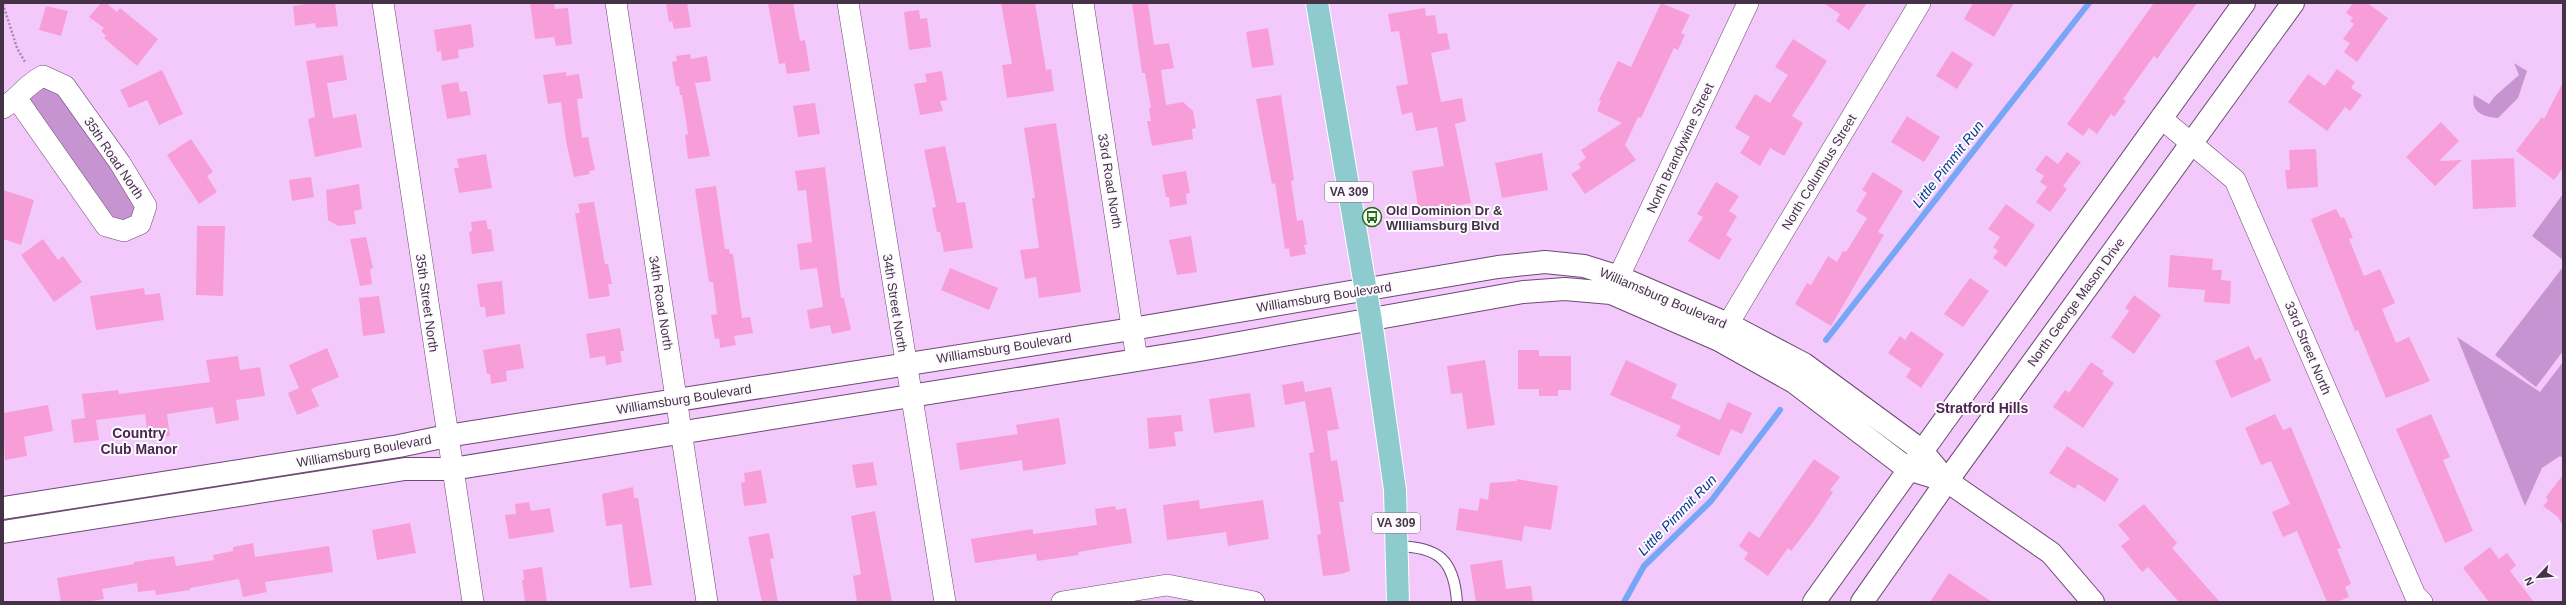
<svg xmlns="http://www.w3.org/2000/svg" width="2566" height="605" viewBox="0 0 2566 605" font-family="Helvetica,sans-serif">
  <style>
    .green { fill: #c694d0 }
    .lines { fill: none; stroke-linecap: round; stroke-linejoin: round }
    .stream { stroke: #78a6f6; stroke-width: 6 }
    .building { fill: #f79ed8 }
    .service-casing { stroke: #6d4974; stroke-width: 12 }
    .minor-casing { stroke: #6d4974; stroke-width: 22 }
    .tertiary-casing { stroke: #6d4974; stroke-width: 24 }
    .secondary-casing { stroke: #6d4974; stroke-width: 24 }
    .primary-casing { stroke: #fff; stroke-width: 24 }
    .path { stroke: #a889ae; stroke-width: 2.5; stroke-dasharray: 2 2; stroke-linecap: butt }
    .service { stroke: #fff; stroke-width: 10 }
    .minor { stroke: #fff; stroke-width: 21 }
    .tertiary { stroke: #fff; stroke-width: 22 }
    .secondary { stroke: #fff; stroke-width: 22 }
    .primary { stroke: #8ecbce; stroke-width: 22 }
    .labels { text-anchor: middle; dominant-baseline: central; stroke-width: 4; stroke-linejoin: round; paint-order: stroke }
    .shield { fill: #fdf9fe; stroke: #7c6e7e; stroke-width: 1 }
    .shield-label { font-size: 12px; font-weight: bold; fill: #443347 }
    .street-label { font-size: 13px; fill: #443347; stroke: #fdf9fe }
    .poi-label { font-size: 13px; font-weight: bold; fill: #443347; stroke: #fdf9fe; text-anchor: start }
    .water-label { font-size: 14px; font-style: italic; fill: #063a90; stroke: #fdf9fe }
    .neighbourhood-label { font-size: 14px; font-weight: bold; fill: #492750; stroke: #fdf9fe }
  </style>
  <rect width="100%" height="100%" fill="#f3c9fb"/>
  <path class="green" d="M2514 63 2527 71 2518 98 2498 118C2483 117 2470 112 2474 95L2489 104 2495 96 2519 75Z
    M43 76 120 163 140 224 106 226 17 99Z
    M2563 194V260L2532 236Z
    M2563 267V351L2536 387 2495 355Z
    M2457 337 2540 392 2563 362V458L2560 456 2542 468 2525 506Z"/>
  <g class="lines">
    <path class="stream" d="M1826 340 2089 3
      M1624 602 1644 566 1711 501 1780 410"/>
  </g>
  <path class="building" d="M101 3H106L117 12 120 8 158 39 137 66 104 38 106 36 101 31 104 28 89 17Z
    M312 3H335L338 26 316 28 315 23 295 26 293 6Z
    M530 3H554L555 9 568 8 572 44 556 46 554 37 535 39Z
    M666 3H687L691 27 674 29 672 21 669 22Z
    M768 3H793L800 41 805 40 810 71 787 74 785 63 779 64Z
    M1001 3H1035L1046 70 1051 69 1054 91 1007 98 1002 65 1012 64Z
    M1132 3H1148L1154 45 1169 43 1174 68 1161 70 1166 105 1183 102 1193 111 1196 128 1192 129 1193 139 1152 146 1147 121H1151L1149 108H1151L1145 73H1142Z
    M1661 3 1690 15 1681 33 1685 35 1678 50 1674 48 1641 118 1638 117 1625 145 1636 160 1585 194 1571 174 1581 168 1578 164 1586 158 1581 150 1622 123 1597 111 1601 101 1599 100 1618 61 1631 67Z
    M1823 3H1867L1849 30 1836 21 1840 14Z
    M1973 3H2014L1994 37 1964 19Z
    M2154 3H2197L2157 59 2154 56 2123 99 2126 101 2114 117 2111 114 2097 134 2089 128 2083 136 2067 124Z
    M2353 3H2367L2388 18 2357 62 2344 52 2350 43 2343 39 2354 24 2350 21 2353 18 2346 13Z
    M46 6 68 11 61 36 39 30Z
    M1425 8 1426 16 1435 15 1438 34 1447 33 1450 49 1431 53 1441 102 1462 98 1466 121 1455 124 1471 203 1419 212 1412 171 1444 166 1437 127 1416 131 1412 112 1402 115 1396 86 1408 84 1399 31 1391 32 1388 14Z
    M919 10 920 19 927 18 931 47 909 50 904 12Z
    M471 24 474 47 458 50 459 58 442 61 441 51 437 52 434 30Z
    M1268 28 1274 65 1252 68 1246 32Z
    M1793 39 1827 61 1792 116 1803 123 1784 156 1770 148 1760 166 1740 153 1750 137 1735 128 1755 94 1770 103 1788 75 1775 67Z
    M1952 51 1973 64 1957 89 1936 76Z
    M690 54 691 59 707 56 711 81 695 83 710 156 688 159 685 135 688 134 682 95H680L679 86H676L672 62 677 61 676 56Z
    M343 55 347 80 327 83 333 118 356 114 362 147 315 157 308 119 315 117 306 61Z
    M2337 69 2355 82 2351 88 2362 95 2350 111 2345 107 2327 131 2288 102 2308 74 2325 86Z
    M162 70 183 114 159 125 147 100 129 108 120 90Z
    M942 71 947 100 940 101 943 111 920 115 914 84 927 82 925 74Z
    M566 72V76L579 74 583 98 577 99 582 138 588 137 595 170 589 171 590 174 574 177 566 141 561 102 548 104 543 75Z
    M458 82 460 92 467 91 471 115 447 119 441 85Z
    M2563 82V168L2554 180 2516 151 2542 117 2544 119Z
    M1281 95 1294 180 1291 181 1297 221 1303 220 1307 245H1304L1306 254 1290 257 1289 248 1285 249 1275 183 1272 184 1256 99Z
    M815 103 820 134 798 137 793 106Z
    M1907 116 1940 137 1924 162 1891 142Z
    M2441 122 2459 141 2439 161 2462 160 2435 186 2406 157Z
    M1056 123 1081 292 1039 298 1036 277 1025 279 1020 250 1039 248 1032 198H1035L1024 128Z
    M191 139 213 172 207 176 217 192 199 204 167 155Z
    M945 146 957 203 965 202 973 248 944 252 940 232H937L932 208 936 207 924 150Z
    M2316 149 2318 187 2287 189 2285 170H2290L2289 150Z
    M2067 152 2081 162 2063 186 2067 189 2050 212 2036 202 2047 187 2040 182 2044 176 2035 170 2046 155 2058 164Z
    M1542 153 1548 190 1502 198 1495 163Z
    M486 154 492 188 459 193 454 168H459L457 159Z
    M2514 158 2516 207 2473 209 2471 160Z
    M825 167 841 298H844L851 330 832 334 830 325 810 329 807 310 823 307 817 268 800 270 797 244 812 242 806 190 798 191 795 171Z
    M1186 171 1190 193 1186 194 1187 204 1170 207 1169 197H1166L1162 175Z
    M1873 172 1903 191 1878 232 1884 235 1831 326 1795 304 1807 283 1811 285 1828 256 1837 262 1843 251 1846 252 1867 218 1856 211 1867 193 1862 190Z
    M311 177 314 197 292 201 289 180Z
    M1716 182 1739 196 1729 211 1737 216 1726 235 1732 239 1719 260 1688 241 1703 217 1697 214Z
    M359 184 362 209 354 211 356 224 338 226 328 220 326 190Z
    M716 186 725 249H729L730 254H733L742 318 750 317 753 333 734 336 736 345 720 348 719 338 715 339 711 315 717 314 713 282H709L695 189Z
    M3 190 34 200 21 245 3 239Z
    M594 202 605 264H608L612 284H608L610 296 589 299 575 213H580L578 204Z
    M2006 204 2035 225 2006 267 1993 258 1998 251 1993 247 2000 237 1988 229Z
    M2336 209 2341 218 2344 217 2353 238 2349 239 2364 276 2380 269 2395 303 2382 309 2396 343 2409 337 2430 381 2386 398 2358 330 2355 331 2311 219Z
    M486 220 488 229H491L494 251 472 254 469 232 472 231 471 222Z
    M197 226H225L223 296 196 295Z
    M1191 236 1197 272 1177 275 1169 240Z
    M366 237 373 268 370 269 372 284 360 286 350 239Z
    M43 239 58 260 63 256 82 282 54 302 21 255Z
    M2170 255 2213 259 2212 270H2222L2221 280 2231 281 2230 304 2204 302 2205 290 2168 287Z
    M950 268 998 288 989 310 941 290Z
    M1970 278 1989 291 1963 327 1944 314Z
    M502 281 505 314 486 317 485 307H480L477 284Z
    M144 288 145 295 160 293 164 320 96 330 90 296Z
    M2134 295 2161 315 2134 354 2111 337 2129 311 2125 308Z
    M379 296 385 333 363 336 359 298Z
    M620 328 624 351H620L622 362 606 365 605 356 590 358 586 334Z
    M1911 331 1944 354 1921 388 1906 377 1911 369 1888 353 1900 336 1905 340Z
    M520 344 524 368 506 371 507 381 491 384 490 374H487L483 350Z
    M2249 346 2255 360 2261 357 2271 381 2231 398 2215 361Z
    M327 348 339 377 311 389 319 406 297 415 288 393 299 388 289 365Z
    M1518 350H1539V356H1571V390H1558V396H1539V389H1518Z
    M238 356 240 370 260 367 265 396 236 400 239 420 216 424 213 407 167 414 170 436 148 439 145 414 96 420 99 440 74 443 71 420 85 418 82 394 118 390 119 394 210 382 206 360Z
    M1485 360 1495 425 1467 429 1462 393 1451 394 1447 366Z
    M1626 360 1677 384 1671 398 1720 420 1728 402 1752 413 1742 434 1731 429 1719 456 1676 436 1681 426 1610 395Z
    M2091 362 2104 371 2102 374 2114 383 2083 428 2053 407 2065 390 2069 393Z
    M1303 381 1305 392 1331 387 1339 429 1327 431 1331 461 1337 460 1344 502H1339L1350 571 1341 574 1323 576 1317 535 1321 534 1309 453 1314 452 1305 401 1285 405 1282 385Z
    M1250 393 1255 427 1214 433 1209 399Z
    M48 405 53 431 24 437 27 456 5 460 3 413Z
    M2275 414 2283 430 2291 427 2341 548 2337 549 2351 584 2345 587 2349 597 2337 602H2327L2297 531 2283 537 2272 512 2290 504 2271 461 2261 465 2245 428Z
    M2431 414 2450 457 2443 460 2473 531 2445 543 2396 429Z
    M1181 415 1183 431 1174 432 1176 446 1149 449 1147 418Z
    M1059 418 1066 464 1023 471 1022 460 960 470 956 443 1018 434 1016 425Z
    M2067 446 2119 479 2105 502 2078 484 2075 489 2049 473Z
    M1814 459 1840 477 1830 490 1833 492 1814 521 1791 551 1788 548 1768 576 1744 559 1748 553 1739 546 1749 531 1759 538Z
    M873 462 877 485 856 488 852 465Z
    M761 470 767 503 744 506 741 483 745 482 744 473Z
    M2563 475V526L2558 517 2543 506 2548 501 2546 497Z
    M1517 479 1558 486 1551 530 1524 526 1522 541 1456 530 1459 508 1478 511 1480 498 1488 500 1490 483 1517 481Z
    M633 487 634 498H638L652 585 630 588 622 524 606 526 602 494Z
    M1199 500 1200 509 1263 500 1269 539 1228 546 1226 532 1167 540 1163 505Z
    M529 502 531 511 550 508 554 532 509 539 505 515 516 514 515 504Z
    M2144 504 2177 543 2172 548 2220 602H2179L2148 567 2142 572 2121 546 2130 539 2118 525Z
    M1115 506 1116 510 1126 508 1132 543 1078 552 1079 555 1037 561 1036 554 975 563 971 539 1033 529V534L1097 525 1095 509Z
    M875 511 892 602H857L853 576 861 574 851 516Z
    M410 523 416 553 377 560 372 530Z
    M769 533 774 558 770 559 778 602H762L748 537Z
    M253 543 255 557 329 546 333 572 265 582 267 592 243 597 239 579 190 588V590L156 595 155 590 138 592 137 583 102 589 104 599 87 602H61L57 578 134 564V562L174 556 176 566 214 560 213 555 233 551V547Z
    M2490 547 2499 559 2507 553 2516 565 2510 571 2534 602H2489L2463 568Z
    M1502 560 1506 589 1531 586 1533 602H1476L1470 565Z
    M542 567 547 602H525L522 580H524L523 570Z
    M1949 573 1992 602H1930Z"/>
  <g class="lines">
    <g class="service-casing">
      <path id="service" d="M1397 546C1438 547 1454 559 1457 602"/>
    </g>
    <g class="minor-casing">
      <path id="minor" d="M383 3 473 602
        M616 3 707 602
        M848 3 945 602
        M1083 3 1137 360
        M3 108C20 97 25 85 43 76L65 86 120 163 146 206 140 224 124 231 106 226 17 99
        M2161 118 2235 180 2415 595 2422 602
        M1611 293 1748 3
        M1719 339 1920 3
        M1062 602 1167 585 1254 602"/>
    </g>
    <g class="tertiary-casing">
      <path id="tertiary" d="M1814 602 2244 3
        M1862 602 1947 481 2293 3"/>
    </g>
    <g class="secondary-casing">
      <path id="secondary" d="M3 508 399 446 447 436 1132 329 1498 267 1545 262 1584 266 1619 277 1728 324 1804 364 1921 450 1947 481 2051 553 2093 602
        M3 532 405 469H452L1200 350 1523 292 1565 289 1611 293 1719 340 1794 382 1908 469 1947 481"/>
    </g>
    <g class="primary-casing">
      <path id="primary" d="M1317 3 1371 321 1395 490 1398 602"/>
    </g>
    <path class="path" d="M3 4 17 48 25 62"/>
    <use href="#service" class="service"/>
    <use href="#minor" class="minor"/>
    <use href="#tertiary" class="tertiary"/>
    <use href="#secondary" class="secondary"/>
    <use href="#primary" class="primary"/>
  </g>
  <defs>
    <g id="bus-ring" transform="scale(1)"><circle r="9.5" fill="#fdf9fe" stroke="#226f12" stroke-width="1.5"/><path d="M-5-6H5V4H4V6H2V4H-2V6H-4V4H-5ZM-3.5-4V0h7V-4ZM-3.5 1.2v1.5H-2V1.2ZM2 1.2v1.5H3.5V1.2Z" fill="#226f12"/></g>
  </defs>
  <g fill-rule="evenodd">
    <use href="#bus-ring" x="1372" y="217"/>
  </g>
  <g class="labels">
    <g class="shield">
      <rect x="1325" y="182" width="48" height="20" rx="3"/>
      <rect x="1372" y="513" width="48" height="20" rx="3"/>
    </g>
    <g class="shield-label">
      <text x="1349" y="192">VA 309</text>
      <text x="1396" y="523">VA 309</text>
    </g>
    <g class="street-label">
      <text transform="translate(1680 148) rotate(-65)">North Brandywine Street</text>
      <text transform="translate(114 158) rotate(56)">35th Road North</text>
      <text transform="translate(1819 172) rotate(-59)">North Columbus Street</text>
      <text transform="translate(1110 181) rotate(81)">33rd Road North</text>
      <text transform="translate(1324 297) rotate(-9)">Williamsburg Boulevard</text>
      <text transform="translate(1663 298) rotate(23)">Williamsburg Boulevard</text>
      <text transform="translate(2076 302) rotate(-54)">North George Mason Drive</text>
      <text transform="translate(427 303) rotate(82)">35th Street North</text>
      <text transform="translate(661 303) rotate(81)">34th Road North</text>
      <text transform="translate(895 303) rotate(81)">34th Street North</text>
      <text transform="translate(1004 348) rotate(-9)">Williamsburg Boulevard</text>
      <text transform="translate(2308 348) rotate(67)">33rd Street North</text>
      <text transform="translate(684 399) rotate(-9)">Williamsburg Boulevard</text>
      <text transform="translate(364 451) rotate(-10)">Williamsburg Boulevard</text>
    </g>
    <g class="poi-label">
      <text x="1386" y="210">Old Dominion Dr &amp;<tspan x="1386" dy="15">WIlliamsburg Blvd</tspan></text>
    </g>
    <g class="water-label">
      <text transform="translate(1948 164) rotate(-52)">Little Pimmit Run</text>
      <text transform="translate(1677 515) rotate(-46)">Little Pimmit Run</text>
    </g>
    <g class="neighbourhood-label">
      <text x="1982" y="408">Stratford Hills</text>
      <text x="139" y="433">Country<tspan x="139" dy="16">Club Manor</tspan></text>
    </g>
  </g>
  <rect width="2566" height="605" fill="none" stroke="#443347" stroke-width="8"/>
  <g transform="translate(2538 577) rotate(244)" stroke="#fdf9fe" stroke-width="3" paint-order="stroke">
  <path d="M0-3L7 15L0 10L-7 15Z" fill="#443347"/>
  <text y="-6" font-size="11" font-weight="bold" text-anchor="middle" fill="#443347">N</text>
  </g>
</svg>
